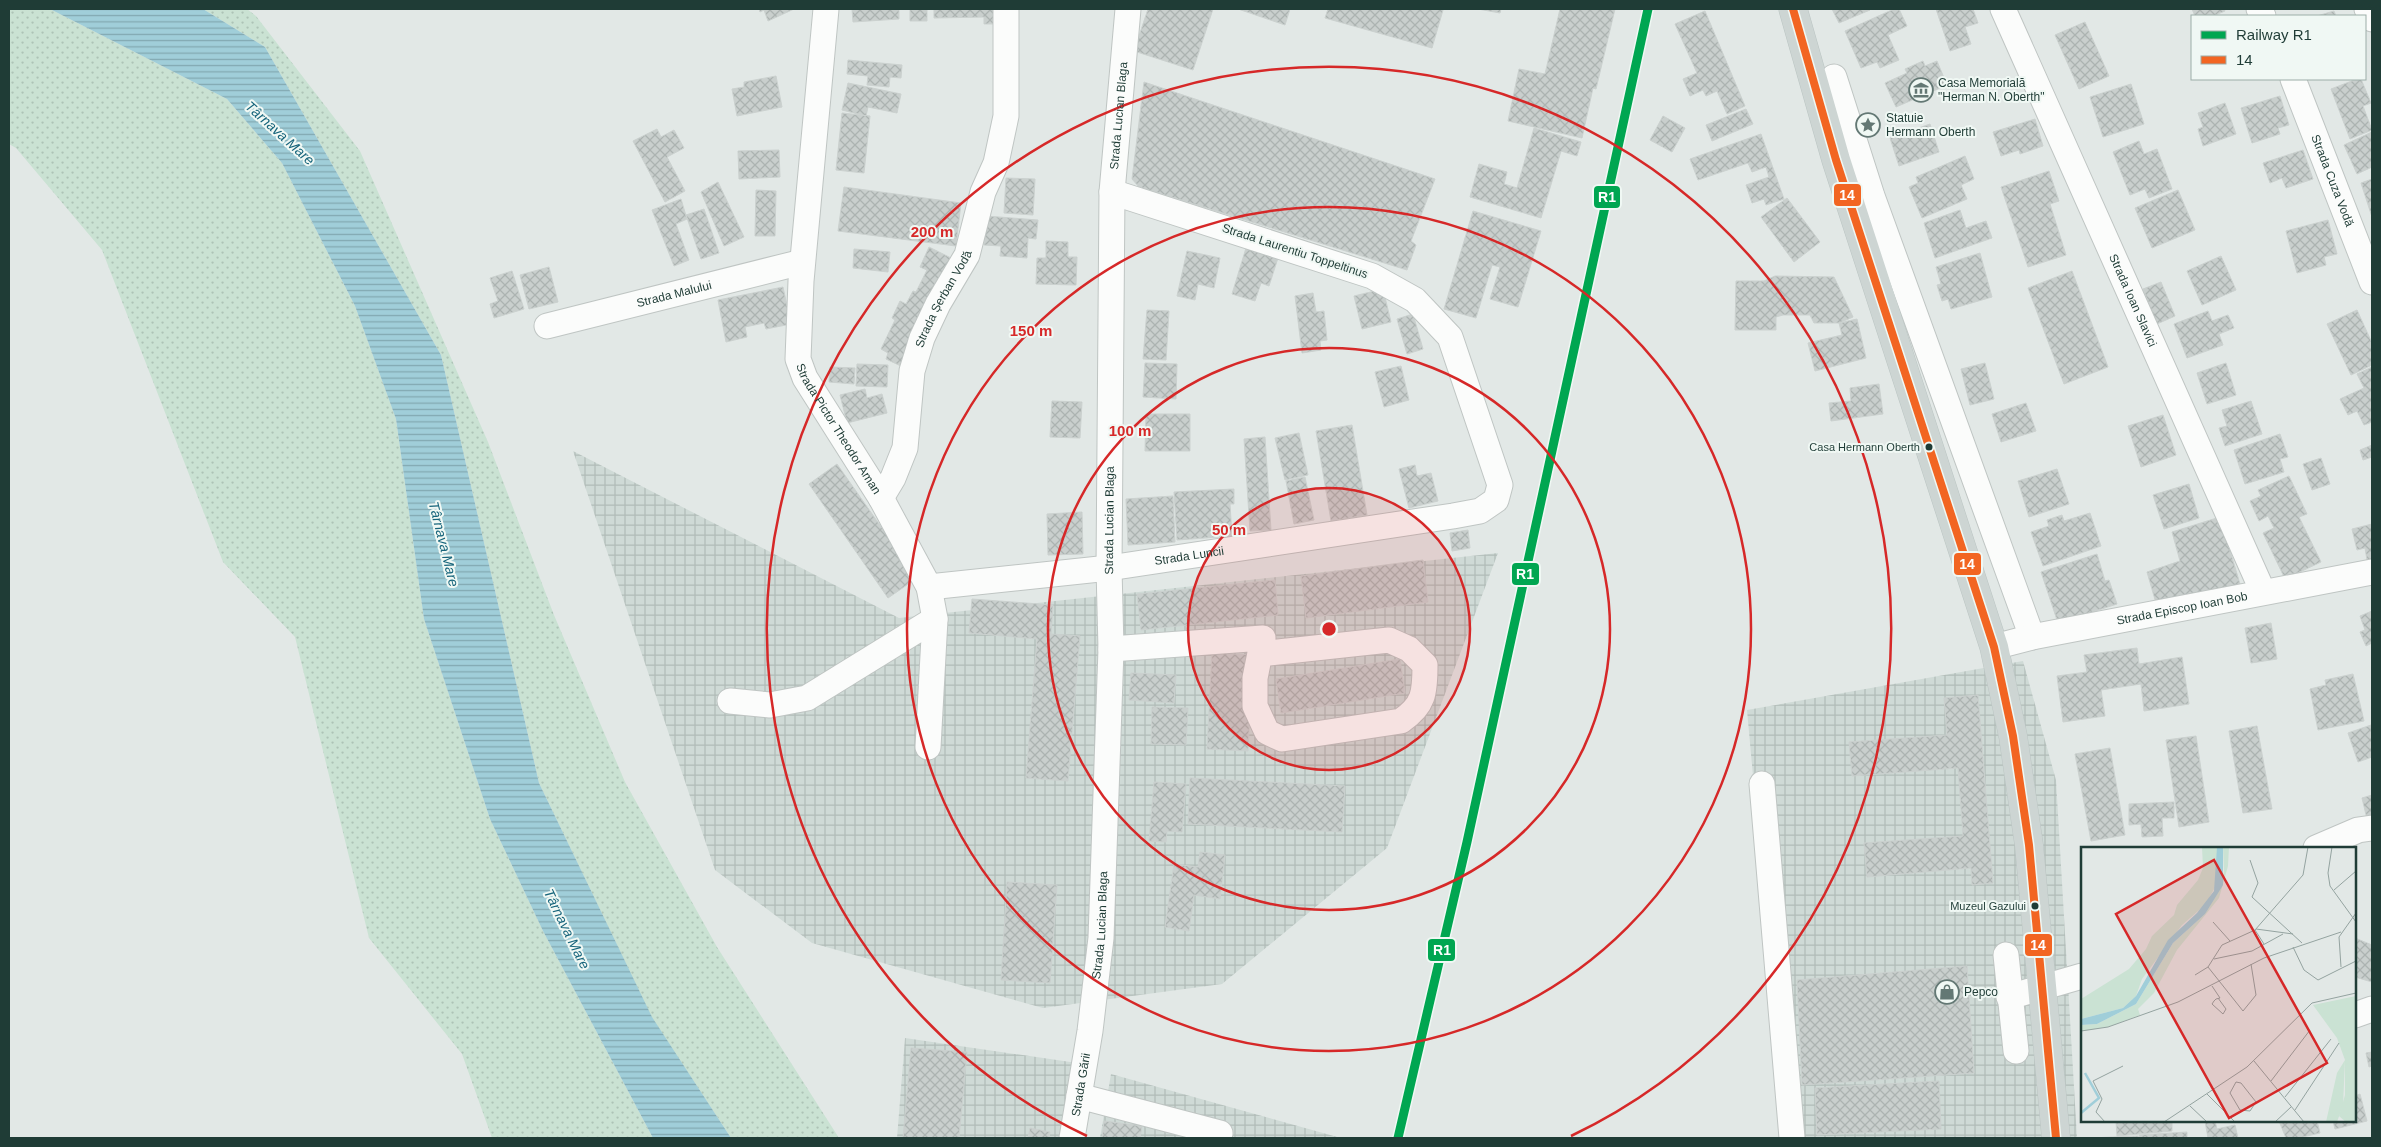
<svg xmlns="http://www.w3.org/2000/svg" width="2381" height="1147" viewBox="0 0 2381 1147" font-family="Arial,sans-serif">
  <style>
    .industrial { fill: url(#industrial-grid) }
    .grass { fill: url(#grass-dots) }
    .water { fill: url(#water-rules) }
    .building { fill: url(#building-cross-hatch); stroke: #cbd1cf }
    .lines { fill: none; stroke-linecap: round; stroke-linejoin: round }
    .minor-casing { stroke: #bfc5c3; stroke-width: 27 }
    .major-casing { stroke: #bbc5c3; stroke-width: 29 }
    .minor { stroke: #fbfcfb; stroke-width: 25 }
    .major { stroke: #cdd5d3; stroke-width: 28 }
    .bus-1-casing { stroke: #f0f8f4; stroke-width: 11 }
    .bus-1 { stroke: #f26522; stroke-width: 8 }
    .rail-1-casing { stroke: #f0f8f4; stroke-width: 12 }
    .rail-1 { stroke: #00a651; stroke-width: 9 }
    .ring { fill: none; stroke: #d62828; stroke-width: 2.5 }
    .bus-dot { fill: #1f3c36; stroke: #f0f8f4; stroke-width: 2 }
    .labels { text-anchor: middle; dominant-baseline: central; stroke-width: 4; stroke-linejoin: round; paint-order: stroke }
    .bus-label { font-size: 11px; fill: #1f3c36; stroke: #f0f8f4; text-anchor: end }
    .poi-label { font-size: 12px; fill: #1f3c36; stroke: #f0f8f4; text-anchor: start }
    .street-label { font-size: 12px; fill: #1f3c36; stroke: #f0f8f4 }
    .water-label { font-size: 14px; font-style: italic; fill: #16647b; stroke: #f0f8f4 }
    .inset-river { fill: none; stroke: #a0ced9; stroke-width: 2.5 }
    .inset-road { fill: none; stroke: #94a3a0; stroke-width: 1 }
    .view { fill: #d62828; fill-opacity: 0.15; stroke: #d62828; stroke-width: 2.5 }
    .inset-edge { fill: none; stroke: #1f3c36; stroke-width: 2.5 }
    .centre { fill: #d62828; stroke: #f0f8f4; stroke-width: 2.5 }
    .ring-label { font-size: 15px; text-anchor: middle; font-weight: bold; fill: #d62828; stroke: #f0f8f4; stroke-width: 4; stroke-linejoin: round; paint-order: stroke }
    .line-badge { stroke: #f0f8f4; stroke-width: 2 }
    .badge-label { font-size: 14px; text-anchor: middle; font-weight: bold; fill: #fff }
  </style>
  <defs>
    <pattern id="industrial-grid" width="8" height="8" patternUnits="userSpaceOnUse" patternTransform="scale(1.25)"><rect width="8" height="8" fill="#cfdad6"/><path d="M0 4h8M4 0v8" fill="none" stroke="#b1bcb8"/></pattern>
    <pattern id="grass-dots" width="8" height="8" patternUnits="userSpaceOnUse" patternTransform="scale(1.25)"><rect width="8" height="8" fill="#cae2d3"/><path d="M2 2h.1M6 6h.1" fill="none" stroke="#adc3b6" stroke-width="1.8" stroke-linecap="round"/></pattern>
    <pattern id="water-rules" width="6" height="5" patternUnits="userSpaceOnUse" patternTransform="scale(1.25)"><rect width="6" height="5" fill="#a0ced9"/><path d="M0 2.5h6" fill="none" stroke="#82a8b1"/></pattern>
    <pattern id="building-cross-hatch" width="8" height="8" patternUnits="userSpaceOnUse" patternTransform="scale(1.25)"><rect width="8" height="8" fill="#c9cfcd"/><path d="M0 0l8 8M0 8l8-8" fill="none" stroke="#acb3b1"/></pattern>
  </defs>
  <rect width="100%" height="100%" fill="#e2e8e6"/>
  <path class="industrial" d="M573 451 899 618 1498 553 1387 848 1222 984 1043 1008 812 943 715 870Z
    M2023 661 2056 780 2077 1138H1786L1747 710Z
    M905 1038 1084 1064 1072 1138H897Z
    M1111 1074 1341 1138H1100Z"/>
  <path class="grass" d="M9 9H50L227 99 282 163 355 306 396 419 424 619 490 819 543 931 653 1138H492L462 1054 369 938 295 637 223 562 102 250 16 148 9 144Z
    M203 9H247L256 16 360 151 488 442 554 615 625 782 717 947 839 1138H731L652 1018 539 783 441 355 265 47Z"/>
  <path class="water" d="M50 9H203L265 47 441 355 539 783 652 1017 731 1138H653L543 931 490 819 424 619 396 419 355 306 282 163 227 99Z"/>
  <path class="building" d="M759 9H794L768 21 764 10 760 12Z
    M852 9H899V19L853 22Z
    M910 9H927V21H910Z
    M934 9H995L996 24H984V17L934 18Z
    M1148 9H1213L1193 70 1134 51Z
    M1238 9H1290L1285 25Z
    M1328 9H1438L1443 10 1432 48 1325 18Z
    M1478 9H1501L1500 13Z
    M1560 9H1615L1596 89 1593 88 1582 138 1508 121 1519 69 1545 74Z
    M1832 9H1870V10L1839 23Z
    M1894 9H1899L1907 26 1888 35 1899 60 1880 68 1877 62 1861 68 1845 31Z
    M1936 9H1973L1978 23 1965 27 1971 44 1950 51Z
    M2192 9H2224L2225 11 2213 16H2195Z
    M1705 11 1745 106 1727 114 1717 91 1706 96 1703 90 1690 96 1683 79 1697 73 1675 24Z
    M2334 11 2336 16H2317Z
    M2085 22 2109 76 2079 89 2055 35Z
    M848 60 902 65 901 78 890 77 889 87 867 85 868 76 847 74Z
    M1923 61 1925 66 1937 61 1947 85 1896 107 1885 83 1907 73 1905 69Z
    M776 76 782 107 737 116 732 89 744 87V82Z
    M2357 79H2361L2371 103 2363 106 2372 130 2350 139 2331 89Z
    M1144 82 1435 179 1411 241 1416 245 1407 270 1139 187 1132 179Z
    M848 83 901 94 897 113 868 107 866 116 842 110Z
    M2131 84 2144 124 2103 137 2090 97Z
    M2280 96 2289 125 2278 128 2280 134 2252 143 2241 108Z
    M2225 103 2236 134 2203 146 2198 129 2203 127 2198 113Z
    M1746 109 1753 124 1712 141 1706 125Z
    M842 113 870 116 864 173 836 170Z
    M1663 116 1685 128 1672 152 1650 140Z
    M2035 119 2043 146 2020 154 2019 150 2001 156 1993 132Z
    M1930 124 1939 152 1899 166 1890 138Z
    M1534 128 1581 142 1577 156 1561 151 1541 218 1470 197 1479 164 1507 172 1504 184 1517 188Z
    M657 129 661 137 674 130 684 148 667 157 685 191 665 202 633 141Z
    M2372 132V167L2357 174 2344 145Z
    M1761 134 1784 199 1766 205 1764 199 1752 203 1746 185 1769 177 1766 167 1752 172 1748 163 1698 180 1690 159Z
    M2139 141 2144 154 2157 149 2172 189 2149 198 2145 189 2130 195 2113 152Z
    M779 150 780 177 739 179 738 151Z
    M2303 150 2313 179 2286 188 2282 178 2270 183 2263 163Z
    M1965 156 1974 179 1961 185 1967 199 1922 218 1909 187 1918 183 1916 177Z
    M2049 171 2059 201 2050 204 2066 255 2028 267 2001 187Z
    M1006 178 1035 179 1033 215 1004 213Z
    M2372 179V217L2361 183Z
    M718 182 744 237 724 246 701 192Z
    M844 187 961 203 956 246 838 231Z
    M756 190 776 191 775 236H755Z
    M2178 190 2195 230 2152 248 2135 208Z
    M1787 198 1820 242 1794 262 1761 217Z
    M681 199 687 219 676 224 689 260 674 266 652 210Z
    M704 209 719 253 701 259 686 215Z
    M1960 210 1966 228 1986 221 1992 238 1935 258 1924 223Z
    M1473 211 1541 231 1518 307 1490 299 1500 267 1492 265 1476 318 1444 309Z
    M986 216 1038 220 1036 239 1028 238 1027 258 1000 256 1001 246 984 245Z
    M2328 220 2337 254 2324 257 2326 265 2297 273 2286 231Z
    M1046 241 1068 242V257H1077L1076 285 1036 284 1037 258H1046Z
    M929 247 955 260 903 367 886 359 888 353 881 349 895 320 892 318 900 301 906 304 913 291 916 292 927 270 920 267Z
    M1246 248 1278 258 1269 286 1261 283 1255 301 1232 294Z
    M854 249 890 252 888 272 853 268Z
    M1187 251 1220 258 1214 288 1198 284 1195 300 1177 296Z
    M1980 253 1992 297 1951 309 1948 299 1942 301 1937 285 1941 284 1936 267Z
    M2221 256 2236 290 2202 305 2187 271Z
    M549 267 558 302 529 309 520 275Z
    M512 271 524 309 494 318 490 304 498 301 490 278Z
    M2072 271 2108 367 2064 384 2028 288Z
    M1775 276 1834 277 1853 317 1839 323H1814L1810 315H1783L1776 317V330H1735L1736 281H1764Z
    M2161 282 2175 316 2157 324 2143 289Z
    M783 287 791 324 766 329 764 323 745 327 747 337 726 342 718 300Z
    M1383 289 1391 322 1362 329 1354 296Z
    M1313 293 1316 312 1324 311 1327 340 1320 341 1321 350 1302 353 1295 296Z
    M1147 310 1169 311 1166 360 1143 359Z
    M2357 310 2372 343V365L2351 375 2327 324Z
    M2208 311 2212 321 2228 315 2234 328 2219 334 2223 345 2187 358 2174 324Z
    M1413 314 1423 349 1407 354 1397 319Z
    M1857 319 1866 358 1815 371 1808 343 1842 335 1839 323Z
    M1145 363 1177 364 1176 399 1143 397Z
    M1985 363 1994 399 1970 405 1961 369Z
    M2226 363 2236 395 2207 404 2197 373Z
    M857 364 888 365 887 387 856 386Z
    M1401 366 1409 400 1384 407 1375 372Z
    M830 367 855 368 854 384 829 382Z
    M2372 367V422L2364 425 2357 411 2348 415 2340 399 2364 388 2357 374Z
    M1879 384 1883 414 1831 421 1829 403 1851 401 1850 388Z
    M865 389 867 398 882 394 887 413 847 423 840 395Z
    M1052 401 1082 402 1080 438 1050 437Z
    M2251 401 2262 434 2225 446 2219 428 2227 426 2222 410Z
    M2026 403 2036 431 2001 442 1992 414Z
    M1146 414H1190V451H1145Z
    M2163 415 2176 455 2141 467 2128 426Z
    M1352 425 1367 515 1331 521 1316 431Z
    M1299 433 1308 475 1285 480 1275 438Z
    M2280 434 2288 457 2280 459 2284 472 2245 484 2234 450Z
    M1265 437 1271 530 1250 531 1244 439Z
    M2372 445V457L2363 460 2360 450Z
    M2321 458 2330 484 2312 490 2303 464Z
    M837 464 917 578 888 598 809 484Z
    M1415 465 1417 476 1431 473 1438 501 1409 508 1399 469Z
    M2057 469 2069 504 2029 517 2018 481Z
    M2289 476 2307 514 2299 517 2321 562 2285 579 2263 533 2274 528 2268 516 2259 521 2250 501 2261 496 2258 490Z
    M1305 477 1314 520 1294 524 1286 481Z
    M2189 484 2199 518 2164 529 2153 495Z
    M1234 489V504H1230L1232 536 1177 540 1174 492Z
    M1173 496 1175 542 1128 545 1126 499Z
    M1082 512 1083 554 1048 555 1047 514Z
    M2090 513 2101 546 2043 566 2031 532 2049 526 2047 520 2062 515 2064 521Z
    M2220 517 2240 584 2158 610 2147 572 2180 561 2172 532Z
    M2372 524V559L2367 560 2365 548 2357 550 2352 529Z
    M1468 530 1470 548 1452 551 1450 533Z
    M2097 554 2105 581 2109 580 2117 604 2058 623 2041 572Z
    M1423 560 1428 602 1306 618 1301 576Z
    M1275 580 1278 615 1141 630 1137 594Z
    M972 599 1053 605 1051 634 1080 636 1068 781 1026 778 1037 639 969 633Z
    M2372 611V643L2366 646 2360 632 2365 630 2360 616Z
    M2271 623 2277 659 2251 663 2245 628Z
    M2137 648 2139 664 2182 657 2189 704 2144 711 2141 684 2101 690 2105 716 2063 722 2057 676 2087 672 2084 655Z
    M1212 653 1253 655 1248 751 1207 749Z
    M1400 659 1405 693 1281 713 1276 679Z
    M1131 673 1176 675 1174 703 1129 700Z
    M2353 674 2364 721 2318 730 2310 689 2326 685 2325 680Z
    M1978 695 1993 883 1972 885 1971 868 1867 877 1864 843 1963 836 1958 768 1852 776 1849 742 1947 735 1944 698Z
    M1152 707 1188 708 1186 745 1151 744Z
    M2371 725 2372 757 2358 762 2348 733Z
    M2257 726 2272 809 2243 813 2229 731Z
    M2196 736 2209 822 2179 827 2166 740Z
    M2110 748 2125 835 2091 841 2075 754Z
    M1190 778 1345 786 1342 832 1188 824Z
    M1154 782 1186 784 1182 832 1167 831 1166 842 1149 841Z
    M2372 795V818L2367 819 2362 798Z
    M2174 802V818H2162L2163 836 2142 837 2141 824 2129 825V804Z
    M1200 852 1225 855 1220 899 1194 895 1189 931 1165 927 1174 864 1198 867Z
    M1007 882 1057 885 1050 983 1001 980Z
    M2355 938 2372 945V982L2355 977Z
    M1967 966 1974 1073 1802 1085 1797 980Z
    M911 1048 967 1052 959 1138H903Z
    M2372 1052V1066L2369 1067 2366 1053Z
    M1939 1081 1941 1129 1817 1135 1815 1088Z
    M2360 1094 2367 1121 2335 1129 2333 1121H2355V1096Z
    M1104 1121 1142 1126 1140 1138H1102Z
    M2116 1121H2172V1131L2117 1136Z
    M2205 1121H2215L2217 1129 2235 1125 2238 1138H2208Z
    M2279 1121H2317L2320 1133 2298 1138H2286Z
    M1030 1128 1050 1132 1049 1138H1028Z
    M2187 1132V1138H2140L2139 1135Z
    M2138 1136 2139 1138H2090Z"/>
  <g class="lines">
    <g class="minor-casing">
      <g id="minor">
        <path id="s1" d="M826 9 801 281 798 359 805 378 881 498 929 587 935 619 928 747"/>
        <path id="s2" d="M2003 9 2263 592"/>
        <path d="M2259 9 2263 16"/>
        <path d="M2367 9 2372 19"/>
        <path d="M1834 77 1872 196 2032 637"/>
        <path id="s3" d="M2293 79 2372 282"/>
        <path id="s4" d="M547 326 802 262"/>
        <path id="s5" d="M881 498 893 478 905 448 912 371 922 338 938 304 967 255 983 192 996 163 1006 116V9"/>
        <path id="s6" d="M929 587 1109 568 1453 516 1480 511 1496 500 1500 485 1450 337 1415 300 1372 276 1112 192"/>
        <path id="s7" d="M1994 647 2032 637 2372 572"/>
        <path d="M1111 649 1263 638 1255 678V706L1267 732 1282 739 1401 721C1424 705 1425 693 1425 665L1409 649 1389 640 1260 654"/>
        <path d="M730 701 770 705 807 698 935 619"/>
        <path d="M1762 784 1792 1138"/>
        <path d="M2316 848 2358 830 2372 828"/>
        <path d="M2006 955 2016 1051"/>
        <path d="M2009 997 2082 976"/>
        <path d="M2355 1015 2372 1009"/>
        <path d="M1079 1096 1220 1133"/>
        <path id="s8" d="M1072 1138 1090 1031 1101 938 1111 649 1109 568 1112 192 1128 9"/>
      </g>
    </g>
    <g class="major-casing">
      <path id="major" d="M1793 9 1836 160 1994 647 2013 736 2029 845 2056 1138"/>
    </g>
    <use href="#minor" class="minor"/>
    <use href="#major" class="major"/>
    <g class="bus-1-casing">
      <path id="bus-1" d="M1793 9 1836 160 1994 647 2013 736 2029 845 2056 1138"/>
    </g>
    <use href="#bus-1" class="bus-1"/>
    <g class="rail-1-casing">
      <path id="rail-1" d="M1398 1138 1467 842 1648 9"/>
    </g>
    <use href="#rail-1" class="rail-1"/>
  </g>
  <circle cx="1329" cy="629" r="141" fill="#d62828" fill-opacity=".12"/>
  <g class="ring">
    <circle cx="1329" cy="629" r="141"/>
    <circle cx="1329" cy="629" r="281"/>
    <circle cx="1329" cy="629" r="422"/>
    <path d="M1087 1136A562 562 0 1 1 1571 1136"/>
  </g>
  <defs>
    <g id="museum-ring" transform="scale(1.25)"><circle r="9.5" fill="#f0f8f4" stroke="#637874" stroke-width="1.5"/><path d="M0-6L6-3V-2H-6V-3ZM-5-1h2V3h-2ZM-1-1h2V3h-2ZM3-1h2V3H3ZM-6 4H6V6H-6Z" fill="#637874"/></g>
    <g id="sight-ring" transform="scale(1.25)"><circle r="9.5" fill="#f0f8f4" stroke="#637874" stroke-width="1.5"/><path d="M0-6L1.8-2.2L6-1.7L2.9 1.2L3.7 5.4L0 3.3L-3.7 5.4L-2.9 1.2L-6-1.7L-1.8-2.2Z" fill="#637874"/></g>
    <g id="shop-ring" transform="scale(1.25)"><circle r="9.5" fill="#f0f8f4" stroke="#637874" stroke-width="1.5"/><path d="M-5-2.5h2.3a2.7 3.5 0 0 1 5.4 0H5L5.5 6h-11ZM-1.5-2.5h3a1.5 2.3 0 0 0-3 0Z" fill="#637874"/></g>
  </defs>
  <g fill-rule="evenodd">
    <use href="#museum-ring" x="1921" y="90"/>
    <use href="#sight-ring" x="1868" y="125"/>
    <use href="#shop-ring" x="1947" y="992"/>
  </g>
  <g class="bus-dot">
    <circle cx="1929" cy="447" r="4.5"/>
    <circle cx="2035" cy="906" r="4.5"/>
  </g>
  <g class="labels">
    <g class="bus-label">
      <text x="1920" y="447">Casa Hermann Oberth</text>
      <text x="2026" y="906">Muzeul Gazului</text>
    </g>
    <g class="poi-label">
      <text x="1938" y="83">Casa Memorială<tspan x="1938" dy="14">"Herman N. Oberth"</tspan></text>
      <text x="1886" y="118">Statuie<tspan x="1886" dy="14">Hermann Oberth</tspan></text>
      <text x="1964" y="992">Pepco</text>
    </g>
    <g class="street-label">
      <text stroke="none"><textPath href="#s8" startOffset="1025">Strada Lucian Blaga</textPath></text>
      <text stroke="none"><textPath href="#s3" startOffset="109">Strada Cuza Vodă</textPath></text>
      <text transform="translate(1295 251) rotate(18)">Strada Laurentiu Toppeltinus</text>
      <text stroke="none"><textPath href="#s4" startOffset="131">Strada Malului</textPath></text>
      <text stroke="none"><textPath href="#s5" startOffset="212">Strada Șerban Vodă</textPath></text>
      <text stroke="none"><textPath href="#s2" startOffset="319">Strada Ioan Slavici</textPath></text>
      <text stroke="none"><textPath href="#s1" startOffset="432">Strada Pictor Theodor Aman</textPath></text>
      <text stroke="none"><textPath href="#s8" startOffset="620">Strada Lucian Blaga</textPath></text>
      <text stroke="none"><textPath href="#s6" startOffset="262">Strada Luncii</textPath></text>
      <text stroke="none"><textPath href="#s7" startOffset="192">Strada Episcop Ioan Bob</textPath></text>
      <text stroke="none"><textPath href="#s8" startOffset="215">Strada Lucian Blaga</textPath></text>
      <text stroke="none"><textPath href="#s8" startOffset="54">Strada Gării</textPath></text>
    </g>
    <g class="water-label">
      <text transform="translate(280 133) rotate(42)">Târnava Mare</text>
      <text transform="translate(444 544) rotate(76)">Târnava Mare</text>
      <text transform="translate(567 929) rotate(64)">Târnava Mare</text>
    </g>
  </g>
  <g transform="translate(2081 847)">
    <rect width="275" height="275" fill="#e2e8e6"/>
    <path d="M121 0H136V37L124 58 101 78 61 132 55 149 42 161 0 172V152L48 122 65 102 71 89 93 68 96 58 117 33 122 21ZM142 0H148L147 19 138 51 96 103 73 146 57 162 59 168 27 180 0 184V178L16 177 55 157 92 96 124 67 143 25ZM264 213 262 258 256 275H245L256 226Z" fill="#cae2d3"/>
    <path d="M275 149V275H265L258 269 264 248V213L256 191 232 158Z" fill="#cae2d3"/>
    <path d="M136 0H142V38L124 67 92 96 55 157 16 177 0 178V172L42 161 55 149 87 93 116 66 133 44Z" fill="#a0ced9"/>
    <path class="inset-river" d="M0 266 18 251 4 226"/>
    <path class="inset-road" d="M251 0 247 26 249 39 275 75M169 13 177 36 171 50 221 96M253 43 275 24M132 75 149 94M175 82 212 87M174 83 222 28 227 0M174 83 183 97M212 100 223 123 237 133 275 114M133 112 171 104 202 87M127 120 162 164 175 148 170 117M260 120 258 90 275 66M114 128 127 120 141 98 174 83M131 139 139 151 135 152 133 154 131 157 142 167 145 162 137 151M0 184 27 180 97 155 183 111 260 85M173 214 223 275M190 234 229 183M155 235 160 236 175 255 169 264 159 263 149 246ZM126 247 154 275M204 250 250 192M109 259 126 275M214 263 258 196M24 275 15 265 21 252 12 234 42 219M83 275 166 220 231 156 275 146M194 275 210 260"/>
    <path class="view" d="M133 13 246 216 148 271 35 67Z"/>
    <rect width="275" height="275" class="inset-edge"/>
  </g>
  <circle cx="1329" cy="629" r="8" class="centre"/>
  <g class="ring-label">
    <text x="932" y="237">200 m</text>
    <text x="1031" y="336">150 m</text>
    <text x="1130" y="436">100 m</text>
    <text x="1229" y="535">50 m</text>
  </g>
  <g class="line-badge">
    <rect x="1833" y="183" width="29" height="24" rx="5" fill="#f26522"/>
    <rect x="1593" y="185" width="28" height="24" rx="5" fill="#00a651"/>
    <rect x="1953" y="552" width="29" height="24" rx="5" fill="#f26522"/>
    <rect x="1511" y="562" width="29" height="24" rx="5" fill="#00a651"/>
    <rect x="2024" y="933" width="29" height="24" rx="5" fill="#f26522"/>
    <rect x="1427" y="938" width="29" height="24" rx="5" fill="#00a651"/>
  </g>
  <g class="badge-label">
    <text x="1847" y="200">14</text>
    <text x="1607" y="202">R1</text>
    <text x="1967" y="569">14</text>
    <text x="1525" y="579">R1</text>
    <text x="2038" y="950">14</text>
    <text x="1442" y="955">R1</text>
  </g>
  <rect width="2381" height="1147" fill="none" stroke="#1f3c36" stroke-width="20"/>
  <rect x="2191" y="15" width="175" height="65" fill="#f0f8f4" stroke="#9cada8"/>
  <rect x="2201" y="31" width="25" height="8" fill="#00a651" stroke="#9cada8"/>
  <text x="2236" y="40" font-size="15" fill="#1f3c36">Railway R1</text>
  <rect x="2201" y="56" width="25" height="8" fill="#f26522" stroke="#9cada8"/>
  <text x="2236" y="65" font-size="15" fill="#1f3c36">14</text>
</svg>
